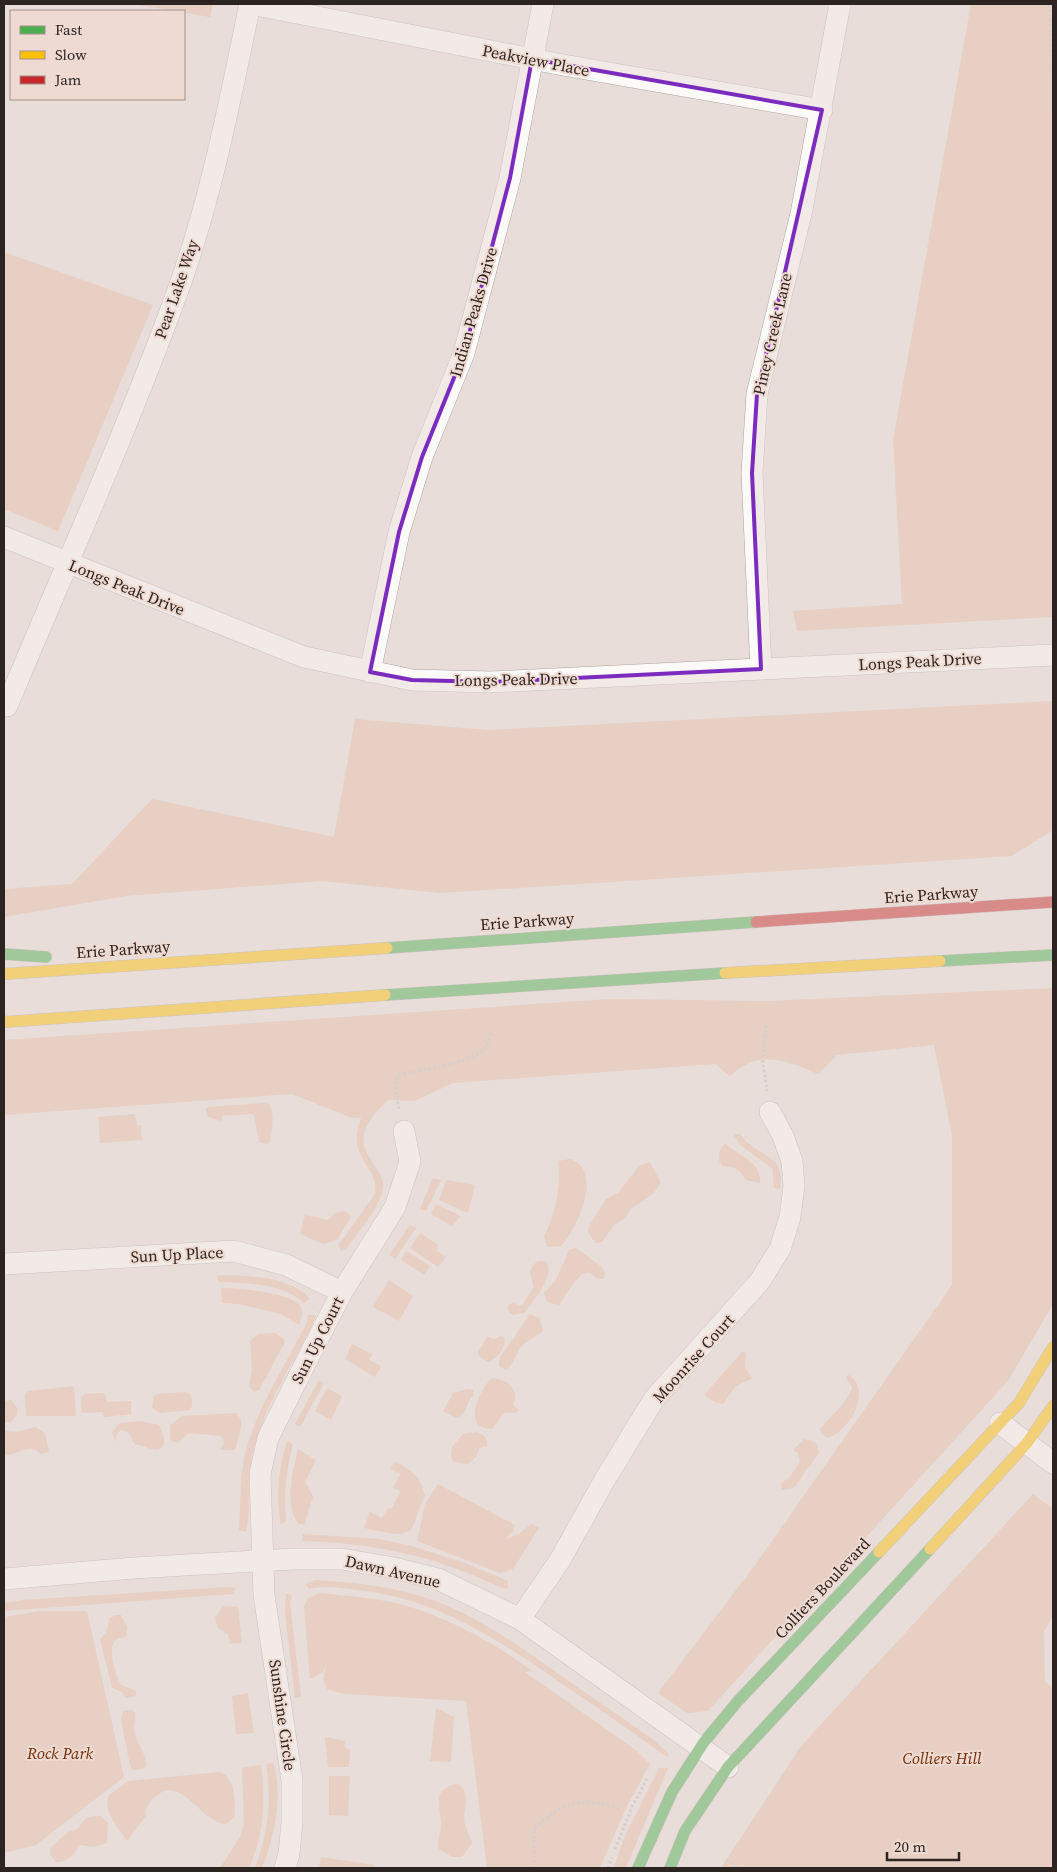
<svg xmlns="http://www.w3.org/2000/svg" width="1057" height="1872" viewBox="0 0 1057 1872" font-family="'Source Serif 4',serif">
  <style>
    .green { fill: #e7beab }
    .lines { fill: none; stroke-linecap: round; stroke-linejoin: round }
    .street-casing { stroke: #ada4a0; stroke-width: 22 }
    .fast-casing { stroke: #ada4a0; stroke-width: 12 }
    .slow-casing { stroke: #ada4a0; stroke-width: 12 }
    .jam-casing { stroke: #ada4a0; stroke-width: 12 }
    .path { stroke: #c3bfbc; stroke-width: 3; stroke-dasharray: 2.5 2.5; stroke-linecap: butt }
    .street { stroke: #fcfaf9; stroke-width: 21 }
    .fast { stroke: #4caf50; stroke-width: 11 }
    .slow { stroke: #ffc107; stroke-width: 11 }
    .jam { stroke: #c62828; stroke-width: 11 }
    .marked { fill: none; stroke: #7b2cbf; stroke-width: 4; stroke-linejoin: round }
    .labels { text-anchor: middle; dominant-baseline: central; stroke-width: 4; stroke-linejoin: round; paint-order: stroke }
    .street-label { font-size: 16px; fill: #2c2421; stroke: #efdad1 }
    .park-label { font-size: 16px; font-style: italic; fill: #6d2d07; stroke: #efdad1 }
  </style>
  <rect width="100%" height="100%" fill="#e8ddd8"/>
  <path class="green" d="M133 4H213L210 17Z
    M971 4H1053V617L797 631 793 611 902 604 893 440Z
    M4 252 153 305 58 531 4 509Z
    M1053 701V830L1012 856 441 893 322 881 126 896 4 917V889L72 884 152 799 334 837 355 719 488 730Z
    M1053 988V1304L1008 1381 708 1711 687 1713 658 1693 755 1565 952 1285V1136L934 1045 837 1055 818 1074C787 1060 758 1049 730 1076L715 1064 453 1083 414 1101 388 1100C368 1119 353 1137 373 1163 378 1171 384 1178 383 1187 382 1205 358 1232 348 1247L342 1251 338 1246 375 1194C380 1166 345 1159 361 1118H352L292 1094 4 1115V1040L609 999 769 1001Z
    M264 1103 269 1104C275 1116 272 1129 270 1142L267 1144 259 1142 254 1115 251 1114 222 1116V1121L208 1117 206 1109 209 1107Z
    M135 1114 137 1125H141L142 1140 100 1143 98 1117Z
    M733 1134H740C755 1157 787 1153 780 1189L774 1188 773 1169 740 1145Z
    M725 1143C739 1157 762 1161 760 1183L746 1180C739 1168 735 1167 722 1166 716 1158 719 1150 725 1143Z
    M570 1159C604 1170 578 1228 561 1246L547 1247 544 1236C556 1214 561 1186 558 1161Z
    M650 1162 661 1183 653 1194 631 1209 625 1218 614 1225 602 1242 595 1243 588 1232 589 1226 606 1199 619 1192 639 1166Z
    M433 1178 441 1180 426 1211 420 1209Z
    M446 1180 475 1185 468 1213 439 1200Z
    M436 1204 461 1216 452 1226 431 1214Z
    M346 1211 351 1217 337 1240 323 1244 300 1234 305 1215 329 1220 334 1213Z
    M410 1225 416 1228 395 1259 389 1255Z
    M420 1233 438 1245 436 1250 446 1257 438 1267 410 1248Z
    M576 1248 602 1267 605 1273 603 1279H598L590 1273 582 1274 572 1285 559 1305 547 1302 544 1293 556 1280 569 1250Z
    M406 1251 430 1266 424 1275 401 1260Z
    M538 1261H546C556 1276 533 1301 524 1313L513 1315 508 1311V1305L513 1303 522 1306 534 1286C530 1275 527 1269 538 1261Z
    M218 1275C246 1276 290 1275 310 1299L304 1303C283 1283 246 1283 218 1282Z
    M389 1280 413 1296 399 1321 373 1307Z
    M221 1288C237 1288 291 1292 300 1306 304 1313 301 1319 299 1325L281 1314 238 1304 222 1303Z
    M530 1314 540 1318 543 1331 521 1346 510 1367 506 1370 499 1366 500 1357Z
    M308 1315H316L313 1324C291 1367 263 1408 252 1456 246 1481 252 1507 246 1532L239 1530C241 1503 239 1476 246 1450 259 1404 286 1365 307 1322Z
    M275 1333 284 1339 285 1342 259 1390 254 1392 249 1386 252 1370 250 1341 258 1334Z
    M501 1336 505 1338C505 1347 498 1359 488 1362L479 1356 478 1352 487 1337 494 1339Z
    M352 1344 372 1354 369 1360 381 1366 375 1377 345 1359Z
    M742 1352 746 1353 745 1368 752 1378 735 1387 723 1404 715 1402 704 1395Z
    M849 1375C873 1390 849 1434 826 1438L820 1430C831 1414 846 1406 852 1387L846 1377Z
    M492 1378C502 1379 513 1383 515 1394 516 1399 513 1402 514 1406L518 1410 516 1413 505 1412 492 1429C461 1429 479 1390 492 1378Z
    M319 1380 324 1383 300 1427 295 1424Z
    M74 1386 76 1416H26L25 1394 28 1391Z
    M327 1388 342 1396 331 1420 315 1411Z
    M469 1389 473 1390 474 1395C465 1402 468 1414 457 1418L443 1411 453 1393Z
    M185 1392 189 1393C192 1398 194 1404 190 1410L159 1413 152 1407 154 1396 158 1394Z
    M105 1393 107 1402 131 1401V1414L104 1417 103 1412 82 1413 81 1398 85 1394Z
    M11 1400 18 1409 17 1415 10 1423 4 1422V1401Z
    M237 1413C244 1424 241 1426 238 1438 237 1443 238 1445 234 1450H220L224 1443 221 1436 189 1433 178 1443 170 1440V1425L182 1416Z
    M141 1421 159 1425C170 1447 163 1455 142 1446 138 1444 136 1446 134 1443 132 1441 130 1435 128 1432L121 1430 117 1433 115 1442 112 1432 120 1423Z
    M35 1427 45 1433 49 1452 41 1454C27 1442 19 1456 4 1455V1431L16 1432Z
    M476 1432C484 1434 487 1437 487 1446L480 1448 476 1457 468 1464 454 1462 451 1458 452 1447 463 1434Z
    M804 1439 817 1443 819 1453 796 1485 791 1489 782 1490 781 1483 789 1478 800 1462 798 1453 793 1450Z
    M287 1441 293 1444C286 1470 284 1494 286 1521L281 1525C275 1496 279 1468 287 1441Z
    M298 1449 316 1460 305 1482 313 1497 304 1525 299 1524C283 1505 293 1471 298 1449Z
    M395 1461C412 1471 421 1477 425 1496 419 1506 418 1516 413 1526 405 1541 377 1530 364 1528L370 1512 382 1518 388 1508 391 1509 401 1491 393 1488 400 1474 390 1469Z
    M438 1484 515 1525 513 1532 504 1540 519 1534 531 1524 539 1528 513 1569 500 1573 417 1541 425 1504Z
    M1033 1494 1053 1509V1615L1044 1632 1045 1681 1053 1690V1868H721L801 1746Z
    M303 1534 380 1539 412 1546 465 1563 508 1581V1589L500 1587C434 1556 375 1543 302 1541Z
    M315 1580C361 1583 408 1588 450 1607 489 1624 525 1650 560 1675 591 1697 623 1718 654 1740L669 1754 667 1757C631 1731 595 1706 558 1681 496 1638 435 1598 357 1590 341 1588 325 1585 309 1589L306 1584Z
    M229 1587 236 1588 233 1594 4 1611V1603L22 1600Z
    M286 1593 292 1596 290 1604 301 1696 295 1698 285 1612Z
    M320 1593C349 1596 379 1598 407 1606 451 1619 496 1644 532 1671L525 1672 637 1751 650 1764 627 1806 600 1868H487L466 1701 344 1694 327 1689 323 1680 326 1665 323 1672 310 1679 304 1607 308 1598Z
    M223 1606 238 1607 242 1643 230 1644 228 1634 218 1628 215 1618Z
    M39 1611H87L124 1777 36 1845 4 1853V1617Z
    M116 1615H121L127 1627 126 1636C121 1639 118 1637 115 1641 107 1650 116 1675 121 1685L136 1691V1696L129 1698 125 1697 122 1692 112 1688 100 1639 106 1633 110 1618Z
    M248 1693 254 1733 236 1734 232 1696Z
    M436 1708 454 1717 451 1762 430 1761Z
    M129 1710 134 1711C137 1719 132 1727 135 1735 139 1746 146 1753 146 1766L143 1769 133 1770 130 1766 121 1719 123 1711Z
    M325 1737 345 1741V1747L350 1750 349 1767H328Z
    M273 1763C284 1796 274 1837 262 1868H255C268 1833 272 1801 266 1764Z
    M261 1765C266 1801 264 1835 249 1868H220L240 1837 244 1823 242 1768Z
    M659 1768H668L626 1868H613L625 1836Z
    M220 1772C235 1777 236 1803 234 1817L226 1824C200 1826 176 1758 145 1810L146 1816 127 1841C118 1827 102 1812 109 1795L128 1781Z
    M329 1776H350L348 1816 329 1815Z
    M458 1784C471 1793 464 1806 464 1820 465 1827 470 1835 472 1843L462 1857H452L439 1849C436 1839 441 1835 441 1826 441 1808 430 1788 458 1784Z
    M94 1816H101L108 1823 107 1843 94 1847 80 1845C75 1854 66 1863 56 1862L50 1855 51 1847 68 1832 77 1829 86 1818Z
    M321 1857 374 1865 373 1868H319Z"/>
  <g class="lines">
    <g class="street-casing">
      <path id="street" d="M251 4 563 65 822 110
        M4 537 304 657 412 680 491 682 1053 655
        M761 669 752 473 757 394 801 214 840 4
        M370 672 399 532 422 457 464 353 510 178 543 4
        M7 706C64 569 126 433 177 293 211 200 230 100 250 4
        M4 1264 234 1251 286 1265 342 1292
        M1000 1423 1053 1463
        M4 1579 134 1568 293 1559H342L394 1568 438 1579 520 1619 728 1767
        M520 1619 560 1560 604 1481 654 1399 760 1281 780 1249 790 1217 794 1186 792 1161 783 1136 770 1112
        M285 1868 289 1854 292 1822V1780L264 1595 260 1474 268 1438 304 1366 342 1292 395 1207 410 1162 404 1131"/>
    </g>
    <g class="fast-casing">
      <path id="fast" d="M387 948 756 922
        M4 954 46 957
        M940 961 1053 955
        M385 995 725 973
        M638 1868 672 1792 704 1742 738 1701 879 1552
        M670 1868 685 1831 728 1767 930 1549"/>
    </g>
    <g class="slow-casing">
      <path id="slow" d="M725 973 940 961
        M4 974 387 948
        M4 1022 385 995
        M930 1549 1027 1443 1053 1406
        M879 1552 1019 1403 1053 1347"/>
    </g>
    <g class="jam-casing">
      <path id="jam" d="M756 922 1053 902"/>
    </g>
    <path class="path" d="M1050 4 1053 116
      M766 1025 763 1063 767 1091
      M399 1109 395 1085 399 1075C420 1069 475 1065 487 1045 489 1041 490 1035 492 1031
      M615 1849 632 1807 648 1777
      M726 1860 741 1868
      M534 1868V1829C561 1803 583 1795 619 1809
      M608 1868 612 1857"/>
    <use href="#street" class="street"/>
    <use href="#fast" class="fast"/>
    <use href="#slow" class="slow"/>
    <use href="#jam" class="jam"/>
  </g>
  <path d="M0 0H1057V1872H0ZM532 59 822 110 757 394 752 473 761 669 491 682 412 680 370 672 399 532 422 457 464 353 510 178Z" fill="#e8ddd8" fill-opacity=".55" fill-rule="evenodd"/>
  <path class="marked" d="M532 59 822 110 757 394 752 473 761 669 491 682 412 680 370 672 399 532 422 457 464 353 510 178Z"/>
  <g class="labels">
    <g class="street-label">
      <text transform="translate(536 60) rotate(11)">Peakview Place</text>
      <text transform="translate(176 289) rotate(-71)">Pear Lake Way</text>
      <text transform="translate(473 312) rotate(-74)">Indian Peaks Drive</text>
      <text transform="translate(772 334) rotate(-77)">Piney Creek Lane</text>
      <text transform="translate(127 587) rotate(22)">Longs Peak Drive</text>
      <text transform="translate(920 661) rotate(-3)">Longs Peak Drive</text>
      <text transform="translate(516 679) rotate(-1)">Longs Peak Drive</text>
      <text transform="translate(931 894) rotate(-4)">Erie Parkway</text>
      <text transform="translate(527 921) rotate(-4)">Erie Parkway</text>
      <text transform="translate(123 949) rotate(-4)">Erie Parkway</text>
      <text transform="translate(177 1254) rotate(-3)">Sun Up Place</text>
      <text transform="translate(317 1340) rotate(-63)">Sun Up Court</text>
      <text transform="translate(693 1358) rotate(-48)">Moonrise Court</text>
      <text transform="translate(393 1571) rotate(13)">Dawn Avenue</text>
      <text transform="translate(822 1588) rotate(-47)">Colliers Boulevard</text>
      <text transform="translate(283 1715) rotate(82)">Sunshine Circle</text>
    </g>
    <g class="park-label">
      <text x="60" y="1753">Rock Park</text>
      <text x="942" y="1758">Colliers Hill</text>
    </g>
  </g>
  <rect width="1057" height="1872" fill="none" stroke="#2c2421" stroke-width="10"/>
  <rect x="10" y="10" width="175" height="90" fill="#efdad1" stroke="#a1918b"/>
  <rect x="20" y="26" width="25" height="8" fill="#4caf50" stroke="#a1918b"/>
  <text x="55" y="35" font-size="15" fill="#2c2421">Fast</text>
  <rect x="20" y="51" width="25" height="8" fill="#ffc107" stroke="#a1918b"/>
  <text x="55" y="60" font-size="15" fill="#2c2421">Slow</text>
  <rect x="20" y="76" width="25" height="8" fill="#c62828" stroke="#a1918b"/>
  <text x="55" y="85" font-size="15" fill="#2c2421">Jam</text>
  <path d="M887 1852v8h72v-8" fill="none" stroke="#2c2421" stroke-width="2.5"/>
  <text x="894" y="1852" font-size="15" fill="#2c2421" stroke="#efdad1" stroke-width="4" paint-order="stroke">20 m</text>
</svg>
